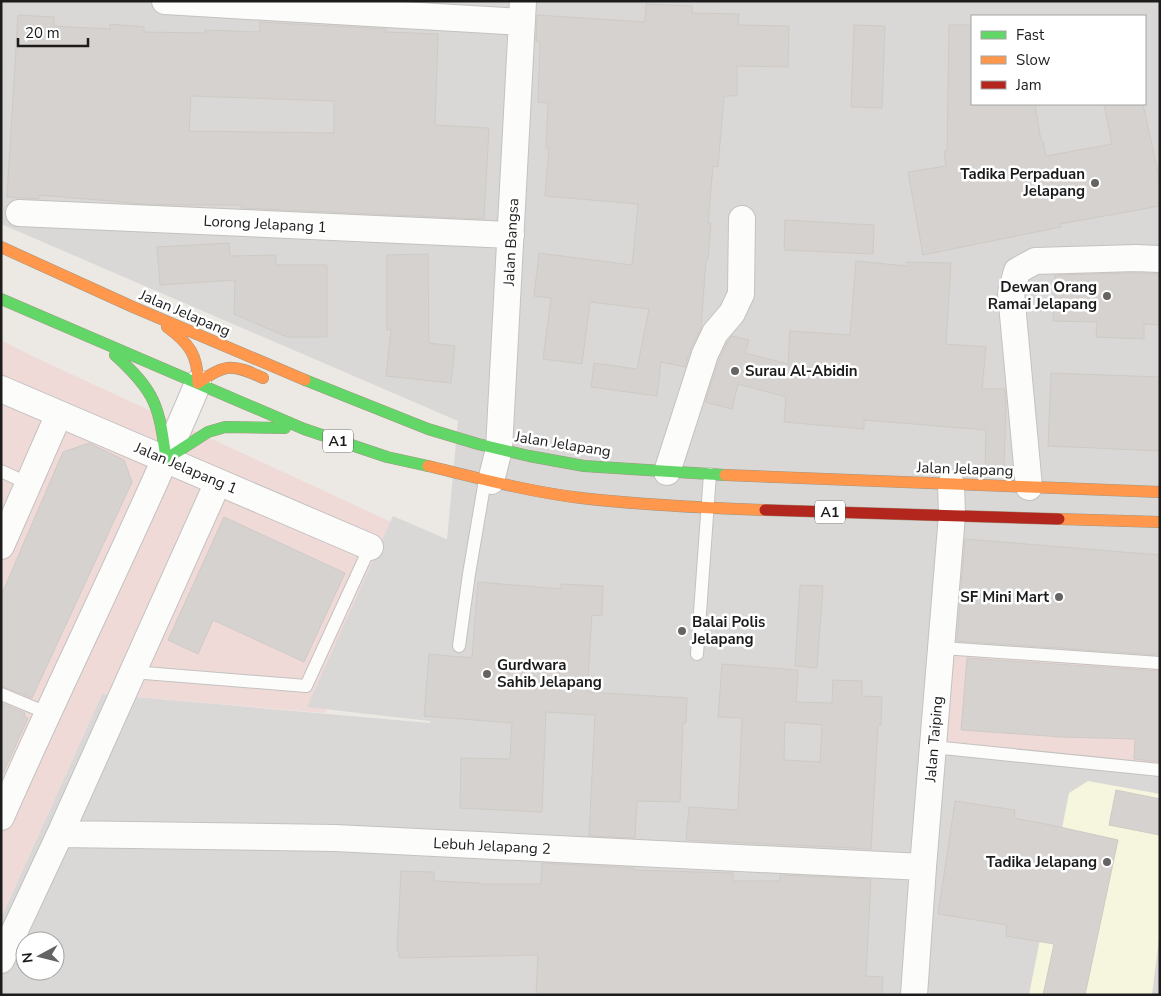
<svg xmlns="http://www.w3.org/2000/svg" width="1161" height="996" viewBox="0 0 1161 996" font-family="'Nunito Sans',sans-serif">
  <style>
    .residential { fill: #dad8d6; fill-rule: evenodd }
    .commercial { fill: #efdad8 }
    .education { fill: #f6f5de }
    .religious { fill: #d9d8d6 }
    .building { fill: #d6d2cf; stroke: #cfcac5; fill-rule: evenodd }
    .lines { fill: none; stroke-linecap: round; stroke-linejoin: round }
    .lane-casing { stroke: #c4c2c0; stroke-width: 14 }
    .street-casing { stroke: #c4c2c0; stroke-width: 28 }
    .fast-casing { stroke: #a19681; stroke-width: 12 }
    .slow-casing { stroke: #a19681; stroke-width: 12 }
    .jam-casing { stroke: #a19681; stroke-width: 12 }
    .lane { stroke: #fcfcfb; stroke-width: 12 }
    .street { stroke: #fcfcfb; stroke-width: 26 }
    .fast { stroke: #63d668; stroke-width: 11 }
    .slow { stroke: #ff974d; stroke-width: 11 }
    .jam { stroke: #b3261e; stroke-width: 11 }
    .poi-dot { fill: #656462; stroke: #fff; stroke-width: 2 }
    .labels { text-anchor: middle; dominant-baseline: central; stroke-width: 5; stroke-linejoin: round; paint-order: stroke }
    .shield { fill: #fff; stroke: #606060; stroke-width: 1 }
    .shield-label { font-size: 14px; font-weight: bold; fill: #1c1c1c }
    .poi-label { font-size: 15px; font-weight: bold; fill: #1c1c1c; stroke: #fff; text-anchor: end }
    .street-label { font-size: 15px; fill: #1c1c1c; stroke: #fff }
  </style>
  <rect width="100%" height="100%" fill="#ece9e4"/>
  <path class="residential" d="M1 1H1160V995H1V918L102 694 430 723 458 421 1 224ZM972 16H1145V104H972ZM25 941H55V971H25Z"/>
  <path class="commercial" d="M1 340 32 356 400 526 325 713 102 694 1 918Z
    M952 655 1160 669V765L941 748Z"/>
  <path class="education" d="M1088 781 1160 794V930L1152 995H1029L1069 793Z"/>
  <path class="religious" d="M464 495 550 525 533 733 307 707 393 516 451 541Z"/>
  <path class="building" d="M646 4 692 6V13L739 14 738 25 789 26 788 67 737 66V96H724L718 167 713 166 708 223H711L708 260H706L701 328 691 348 685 367 661 362 657 396 591 387 594 363 637 369 649 309 590 302 582 364 543 359 551 298 534 296 539 253 632 265 638 204 545 196 549 148H546L548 103 538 102 540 42 536 41 537 15 645 22Z
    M18 15 54 17V26L110 29V24L144 27V32L205 33V30L260 32V22L386 29V32L438 34 435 125 489 128 484 219 241 208 242 205H184L144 204 39 195V199L7 197ZM191 96 334 101V133L189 131Z
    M854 25 885 26 882 108 851 107Z
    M949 25H972V104H1035L1041 141H1043L1046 156 1112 144 1104 104H1143L1160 182V206L1060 224 1061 227 923 255 908 172 946 166 944 151H947Z
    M785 220 874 225 873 254 784 250Z
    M229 243 230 256 276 255V265H327V337H287L234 314 235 280 160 285 157 247Z
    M428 254 429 343 455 346 451 383 386 376 391 330H387V255Z
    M856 261 907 266V262L951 263 946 344 986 347 982 389H1005L1006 405 1004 468 985 467 986 430 864 420V429L784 422 786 397 738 384 732 409 705 402 719 360 728 341 732 336 749 340 745 353 788 364 790 331 850 335Z
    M1136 273 1160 274V325L1144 324V339L1096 337 1097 322 1053 321 1055 275Z
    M1051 373 1160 377V451L1048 446Z
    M89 443 124 460 132 482 32 698 1 686V596L63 452Z
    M224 517 345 573 304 662 213 620 198 654 168 640Z
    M965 539 1160 555V655L957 641Z
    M478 582 561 589V584L603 586 602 616 592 615 587 692 687 698 686 723H683L680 802 637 801 635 838 589 836 595 715 546 712 542 812 460 808 461 758 510 759 512 723 424 716 429 654 472 658Z
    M800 585 823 586 817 668 795 666Z
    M967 658 1160 671V762L1134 759 1135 739 1062 737 961 730Z
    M722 664 798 670 796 702 832 703 833 680 862 681V696L882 697 881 725H878L871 849 686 840 689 807 738 810 742 718 718 717ZM785 722 822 725 820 762 784 760Z
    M1 703 25 713 24 716 28 718 1 778Z
    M1116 790 1160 799V835L1109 825Z
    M955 801 1015 810 1014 818 1051 825 1118 840 1085 995H1043L1054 944 1006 936 1007 925 938 914Z
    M542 863 634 868V870L733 873V881H780V875L871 879 866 976 883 977 882 995H536L538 955 399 958V951H397L401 871 434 872V881L480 883V884H541Z"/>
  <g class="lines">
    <g class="lane-casing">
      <path id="lane" d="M1 471 29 484
        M459 646 469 574 485 480
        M942 648 1160 663
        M697 654 710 474
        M132 672 306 686 370 547
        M1 694 47 713
        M933 747 1160 770"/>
    </g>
    <g class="street-casing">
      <path id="street" d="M165 1 522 22
        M19 213 511 235
        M1 389 370 547
        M667 472 705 354 715 333 732 313 741 294 742 219
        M491 481 499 449 523 1
        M1029 487 1011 293 1017 271 1035 261 1136 258 1160 259
        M1 546 59 414
        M1 817C65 671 137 529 198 383
        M60 834 335 838 923 867
        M1 960 60 834 218 482
        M914 995 923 867 952 515 951 484"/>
    </g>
    <g class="fast-casing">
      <path id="fast" d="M1 299 304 429 387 457 428 466
        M115 355C156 392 159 406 166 459L208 432 225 427 285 428
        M305 380 428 429 478 444 529 456 584 466 725 475"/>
    </g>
    <g class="slow-casing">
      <path id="slow" d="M1 247 133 307 305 380
        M167 327C189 343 198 355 198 383
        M198 383C226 363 233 364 263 378
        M428 466C478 478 530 492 581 498 642 505 704 508 765 510
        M725 475 1160 492
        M1059 519 1160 522"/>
    </g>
    <g class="jam-casing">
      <path id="jam" d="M765 510 1059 519"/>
    </g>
    <use href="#lane" class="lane"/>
    <use href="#street" class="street"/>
    <use href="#fast" class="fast"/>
    <use href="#slow" class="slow"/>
    <use href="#jam" class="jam"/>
  </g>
  <g class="poi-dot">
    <circle cx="1095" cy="183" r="5"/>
    <circle cx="1107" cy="296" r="5"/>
    <circle cx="735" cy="371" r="5"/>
    <circle cx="1059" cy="597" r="5"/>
    <circle cx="682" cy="631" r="5"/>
    <circle cx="487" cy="674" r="5"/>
    <circle cx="1107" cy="862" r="5"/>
  </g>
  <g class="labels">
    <g class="shield">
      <rect x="323" y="429.5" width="30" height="23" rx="4"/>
      <rect x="815" y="500.5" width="30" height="23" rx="4"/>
    </g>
    <g class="shield-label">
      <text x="338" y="441">A1</text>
      <text x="830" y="512">A1</text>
    </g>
    <g class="poi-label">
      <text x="1085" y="174">Tadika Perpaduan<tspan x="1085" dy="17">Jelapang</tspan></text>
      <text x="1097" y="287">Dewan Orang<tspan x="1097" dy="17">Ramai Jelapang</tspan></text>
      <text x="745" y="371" text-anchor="start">Surau Al-Abidin</text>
      <text x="1049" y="597">SF Mini Mart</text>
      <text x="692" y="622" text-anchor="start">Balai Polis<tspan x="692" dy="17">Jelapang</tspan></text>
      <text x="497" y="665" text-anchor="start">Gurdwara<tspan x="497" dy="17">Sahib Jelapang</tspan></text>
      <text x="1097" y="862">Tadika Jelapang</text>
    </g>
    <g class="street-label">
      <text transform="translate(265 224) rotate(3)">Lorong Jelapang 1</text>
      <text transform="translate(511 242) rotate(-87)">Jalan Bangsa</text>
      <text transform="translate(185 313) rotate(23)">Jalan Jelapang</text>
      <text transform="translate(563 444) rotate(9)">Jalan Jelapang</text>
      <text transform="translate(186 468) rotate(23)">Jalan Jelapang 1</text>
      <text transform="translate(965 469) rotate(2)">Jalan Jelapang</text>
      <text transform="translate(934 739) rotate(-85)">Jalan Taiping</text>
      <text transform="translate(492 846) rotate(3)">Lebuh Jelapang 2</text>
    </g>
  </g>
  <rect width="1161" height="996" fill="none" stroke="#1c1c1c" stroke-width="5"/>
  <rect x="971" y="15" width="175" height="90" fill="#ffffff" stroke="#a4a4a4"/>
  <rect x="981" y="31" width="25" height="8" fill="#63d668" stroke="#a4a4a4"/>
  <text x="1016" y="40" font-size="15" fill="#1c1c1c">Fast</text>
  <rect x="981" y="56" width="25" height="8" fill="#ff974d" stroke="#a4a4a4"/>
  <text x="1016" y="65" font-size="15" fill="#1c1c1c">Slow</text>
  <rect x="981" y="81" width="25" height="8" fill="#b3261e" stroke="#a4a4a4"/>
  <text x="1016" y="90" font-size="15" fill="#1c1c1c">Jam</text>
  <g transform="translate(40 956) rotate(263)"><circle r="24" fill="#ffffff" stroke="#a4a4a4"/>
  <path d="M0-4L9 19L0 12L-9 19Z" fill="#656462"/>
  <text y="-8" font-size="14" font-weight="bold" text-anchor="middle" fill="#1c1c1c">N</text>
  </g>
  <path d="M18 38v8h70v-8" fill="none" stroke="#1c1c1c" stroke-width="2.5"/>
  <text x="25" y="38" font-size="15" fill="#1c1c1c" stroke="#ffffff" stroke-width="4" paint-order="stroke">20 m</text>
</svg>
